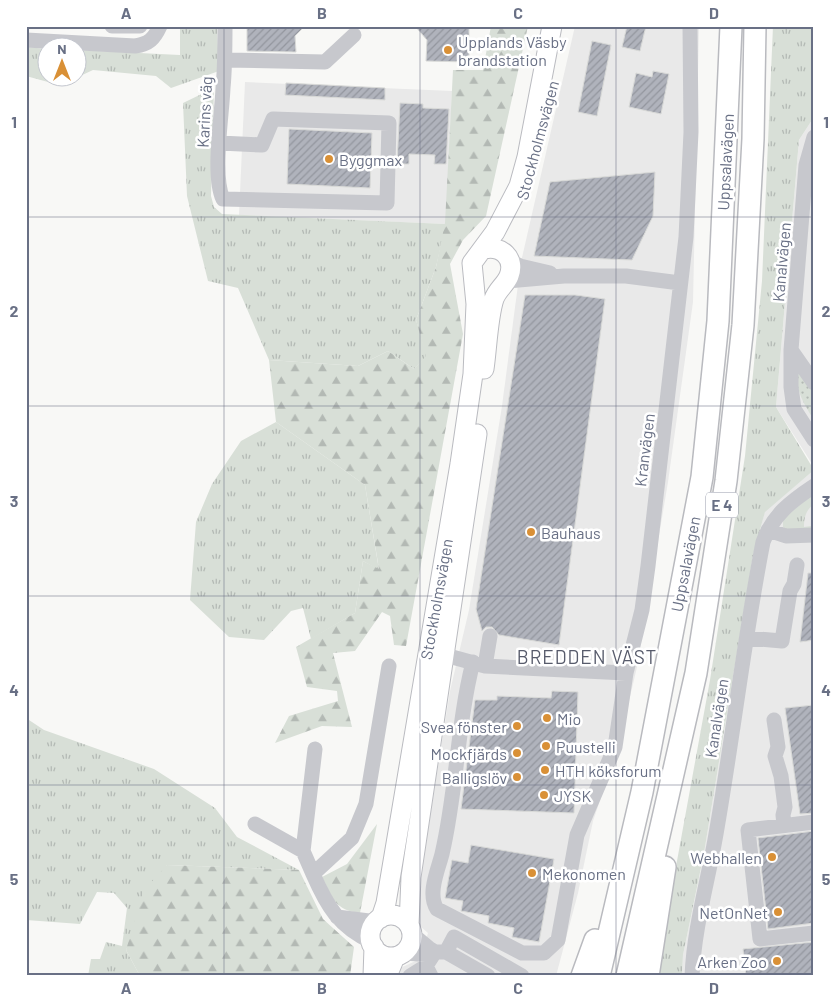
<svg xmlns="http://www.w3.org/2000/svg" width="840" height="1002" viewBox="0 0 840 1002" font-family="Barlow,sans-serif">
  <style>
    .built { fill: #e9e9e9 }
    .grass { fill: url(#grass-tufts) }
    .forest { fill: url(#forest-firs) }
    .park { fill: url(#park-dots) }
    .building { fill: url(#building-hatch); stroke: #d9dad8 }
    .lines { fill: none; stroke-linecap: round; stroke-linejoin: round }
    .major-casing { stroke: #babbc0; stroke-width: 21 }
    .highway-casing { stroke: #b9babf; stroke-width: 24 }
    .minor { stroke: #c7c8cd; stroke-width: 15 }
    .major { stroke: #fff; stroke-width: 19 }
    .highway { stroke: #fff; stroke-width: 21 }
    .grid { fill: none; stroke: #697085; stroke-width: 1; stroke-opacity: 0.55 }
    .poi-dot { fill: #d99036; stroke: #fff; stroke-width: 2 }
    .labels { text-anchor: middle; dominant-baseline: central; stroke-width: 5; stroke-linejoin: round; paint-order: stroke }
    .shield { fill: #fff; stroke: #969baa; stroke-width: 1 }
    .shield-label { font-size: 15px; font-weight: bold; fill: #697085 }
    .poi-label { font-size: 16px; fill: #697085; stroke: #fff; text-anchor: start }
    .street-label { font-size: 16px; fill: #697085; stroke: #fff }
    .quarter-label { font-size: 19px; letter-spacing: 1px; fill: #575b6b; stroke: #fff }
    .neatline { fill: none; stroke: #697085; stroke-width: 2 }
    .grid-label { font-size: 16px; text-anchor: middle; font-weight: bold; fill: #697085 }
  </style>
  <defs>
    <pattern id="grass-tufts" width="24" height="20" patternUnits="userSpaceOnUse" patternTransform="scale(1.25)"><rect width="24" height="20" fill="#d8dfd7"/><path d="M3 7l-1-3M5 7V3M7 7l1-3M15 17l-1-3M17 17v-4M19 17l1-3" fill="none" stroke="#b3b9b4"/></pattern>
    <pattern id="forest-firs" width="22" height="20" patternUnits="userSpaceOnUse" patternTransform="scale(1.25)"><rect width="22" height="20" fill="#d8dfd7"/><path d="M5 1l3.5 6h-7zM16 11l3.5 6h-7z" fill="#b3b9b4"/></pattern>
    <pattern id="park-dots" width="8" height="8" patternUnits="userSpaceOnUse" patternTransform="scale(1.25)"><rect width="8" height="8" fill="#d8dfd7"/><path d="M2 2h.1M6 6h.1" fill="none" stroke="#b3b9b4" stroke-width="1.8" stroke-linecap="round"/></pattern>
    <pattern id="building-hatch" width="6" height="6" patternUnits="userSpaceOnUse" patternTransform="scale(1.25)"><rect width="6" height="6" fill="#b0b3bc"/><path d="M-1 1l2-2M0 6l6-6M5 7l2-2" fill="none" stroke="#93969e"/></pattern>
  </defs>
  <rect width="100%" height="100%" fill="#f8f8f6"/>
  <path class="built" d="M575 26H699L693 302 668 482 637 667 618 748 593 821 578 893 556 976H394L398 969 420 959 428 933 420 926 419 887 450 691 469 610 502 406 521 262Z
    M245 82 452 91 446 224 239 215Z
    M814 117V467L776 407 799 140Z
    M814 470V976H682L683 955 704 853 753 555 765 511Z"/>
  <path class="grass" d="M180 26H217L219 71 171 88 156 76 93 70 78 77V50L180 55Z
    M773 26H814V117L799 140 776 407 814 470 765 512 753 555 704 853 683 955 682 976H656L710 680 745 456 762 281Z
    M26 47 47 49 48 78H76L59 85 26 76Z
    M214 88 211 196 214 207 222 214 446 224 436 267 416 320 427 356 414 369 388 351 358 366 269 360 238 288 208 281 187 196 183 103Z
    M276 422 365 485 379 570 363 561 355 613 311 639 303 608 291 611 264 640 229 637 190 600 196 522 212 484 241 441Z
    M814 493V504C806 510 804 517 804 527L811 526 812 530 788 531 783 527V519Z
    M26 718 44 730 154 769 215 808 237 837 299 870 167 865 126 950 140 976H88L91 959H100L106 942 122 946 127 908 114 893 97 892 80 924 26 920Z"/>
  <path class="forest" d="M491 26H528L486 216 463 240 450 264 463 334 406 646 394 645 390 616 382 612 355 651 333 653 352 727 322 726 275 743 289 716 338 701 337 691 307 687 296 647 355 613 363 561 379 569 365 485 276 422 269 360 358 366 388 351 414 369 426 356 416 320 436 267 445 223 453 70H483Z
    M377 824 360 913C335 910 333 899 322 877L347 864Z
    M167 865 299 870 323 919 354 947 350 976H140L126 950 144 890Z"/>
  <path class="park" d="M797 366 814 390V420C801 399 796 391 797 366Z"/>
  <path class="building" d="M247 26H305L295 36 296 52 247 51Z
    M415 26H469V62L426 61 427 40Z
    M627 26H646L640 51 622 47Z
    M592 41 611 45 597 116 578 112Z
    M653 71 669 74 661 114 629 107 636 73 652 77Z
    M286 83 385 88V100L285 95Z
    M400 103 423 104V108L449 109 446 164H434L435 155 409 154V164H397Z
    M289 129 372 133 370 188 287 184Z
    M655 172 653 216 632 260 534 256 550 182Z
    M525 295H575L605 299 559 645 499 635 492 627H486L482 631 476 609Z
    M808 573H814V640L800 642Z
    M552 691 578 692 574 813 461 809 475 700H497V696L551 698Z
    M814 705V813L800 814 785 708Z
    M814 831V923L768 929 758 838Z
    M471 845 554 859 539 942 512 937 514 928 488 923 489 916 461 911 463 901 445 898 452 860 468 863Z
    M814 942V976H746L743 949Z"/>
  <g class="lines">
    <g class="major-casing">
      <path id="major" d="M484 369C487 349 488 317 494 299 497 290 506 284 509 276 516 258 501 245 484 249
        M370 936a21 21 0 1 1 42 0a21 21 0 1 1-42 0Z
        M381 918 386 903 460 464 473 374 476 304 472 263 495 232 519 186 527 157 552 26
        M409 925 411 877 477 434
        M373 976 374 947
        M387 976 395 957"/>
    </g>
    <g class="highway-casing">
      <path id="highway" d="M582 976 595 940
        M599 976 642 792 702 477 718 321 731 26
        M627 976 696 673 726 481 743 325 753 139 755 26
        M648 976 665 867"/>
    </g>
    <path class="minor" d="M112 26H140
      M26 40 135 46C149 44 154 39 160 26
      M225 60 325 62 354 35
      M814 137 806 165 791 350V387L794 409 814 440
      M220 143 262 145 273 119 389 123 387 203 223 199C212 176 222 115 223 88 225 67 225 47 225 26
      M510 261 520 266 550 273
      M507 281 564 276H626L680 283
      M791 350 814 383
      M768 530 786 536 814 535
      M747 638 782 641 790 591 794 584 797 565
      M434 652 485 666 626 673 642 610 648 566 686 237 691 132 690 26
      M473 662C457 725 457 790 442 854 438 870 427 894 437 909L522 953H544L558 940 577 835 615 747 626 673
      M485 666 490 636
      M774 720 778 747 775 756 781 776 785 807 783 815 784 825
      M814 822 748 830 760 939 814 933
      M255 824 303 851
      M313 874 303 851 315 749
      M337 917 377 922
      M412 934 430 949 435 952H446L488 976
      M372 942C339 927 327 906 313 874L352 838 366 804 389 666
      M446 952 454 937 522 976
      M404 953 433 955
      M410 976 426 966
      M431 976 426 966 435 952
      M692 976C694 928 708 881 716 834 733 737 744 639 763 542 773 515 790 502 814 486"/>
    <use href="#major" class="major"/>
    <use href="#highway" class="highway"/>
  </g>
  <path class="grid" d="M224 26V976M420 26V976M616 26V976M26 217H814M26 406H814M26 596H814M26 785H814"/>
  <g class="poi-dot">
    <circle cx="448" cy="50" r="5"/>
    <circle cx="329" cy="159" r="5"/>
    <circle cx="531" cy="532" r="5"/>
    <circle cx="547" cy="718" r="5"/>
    <circle cx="517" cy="726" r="5"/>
    <circle cx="546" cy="746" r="5"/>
    <circle cx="517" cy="753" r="5"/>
    <circle cx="545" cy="770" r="5"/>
    <circle cx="517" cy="777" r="5"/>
    <circle cx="544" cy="795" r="5"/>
    <circle cx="772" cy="857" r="5"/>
    <circle cx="532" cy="873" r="5"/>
    <circle cx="778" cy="912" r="5"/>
    <circle cx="777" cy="961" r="5"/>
  </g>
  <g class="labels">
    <rect class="shield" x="706" y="492.5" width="32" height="25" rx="4"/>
    <g class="shield-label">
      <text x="722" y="505">E 4</text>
    </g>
    <g class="poi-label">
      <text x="458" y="41">Upplands Väsby<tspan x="458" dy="18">brandstation</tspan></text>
      <text x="339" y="159">Byggmax</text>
      <text x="541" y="532">Bauhaus</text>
      <text x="557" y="718">Mio</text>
      <text x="507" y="726" text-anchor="end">Svea fönster</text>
      <text x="556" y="746">Puustelli</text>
      <text x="507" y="753" text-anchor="end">Mockfjärds</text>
      <text x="555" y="770">HTH köksforum</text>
      <text x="507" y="777" text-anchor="end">Balligslöv</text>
      <text x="554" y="795">JYSK</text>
      <text x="762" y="857" text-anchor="end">Webhallen</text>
      <text x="542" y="873">Mekonomen</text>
      <text x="768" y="912" text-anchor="end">NetOnNet</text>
      <text x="767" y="961" text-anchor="end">Arken Zoo</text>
    </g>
    <g class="street-label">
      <text transform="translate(204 112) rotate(-87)">Karins väg</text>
      <text transform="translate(537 140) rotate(-75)">Stockholmsvägen</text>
      <text transform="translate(725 162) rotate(-87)">Uppsalavägen</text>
      <text transform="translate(781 262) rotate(-85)">Kanalvägen</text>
      <text transform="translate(644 450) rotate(-83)">Kranvägen</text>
      <text transform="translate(685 564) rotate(-79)">Uppsalavägen</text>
      <text transform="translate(436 599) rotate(-80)">Stockholmsvägen</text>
      <text transform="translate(716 718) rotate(-81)">Kanalvägen</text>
    </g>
    <g class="quarter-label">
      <text x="587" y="656">BREDDEN VÄST</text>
    </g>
  </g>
  <rect width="840" height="1002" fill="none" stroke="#ffffff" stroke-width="55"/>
  <g transform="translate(62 62)"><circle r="24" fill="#ffffff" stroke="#c3c6ce"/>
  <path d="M0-4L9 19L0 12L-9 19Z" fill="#d99036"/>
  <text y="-8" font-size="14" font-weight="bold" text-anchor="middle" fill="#697085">N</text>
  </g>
  <rect x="28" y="28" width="784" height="946" class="neatline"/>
  <g class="grid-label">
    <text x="126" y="19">A</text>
    <text x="322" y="19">B</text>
    <text x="518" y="19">C</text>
    <text x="714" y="19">D</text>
    <text x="14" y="128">1</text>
    <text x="826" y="128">1</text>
    <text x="14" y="317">2</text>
    <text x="826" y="317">2</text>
    <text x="14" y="507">3</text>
    <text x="826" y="507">3</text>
    <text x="14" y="696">4</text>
    <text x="826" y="696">4</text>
    <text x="14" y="885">5</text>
    <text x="826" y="885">5</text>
    <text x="126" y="994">A</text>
    <text x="322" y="994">B</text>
    <text x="518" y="994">C</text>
    <text x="714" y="994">D</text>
  </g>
</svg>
